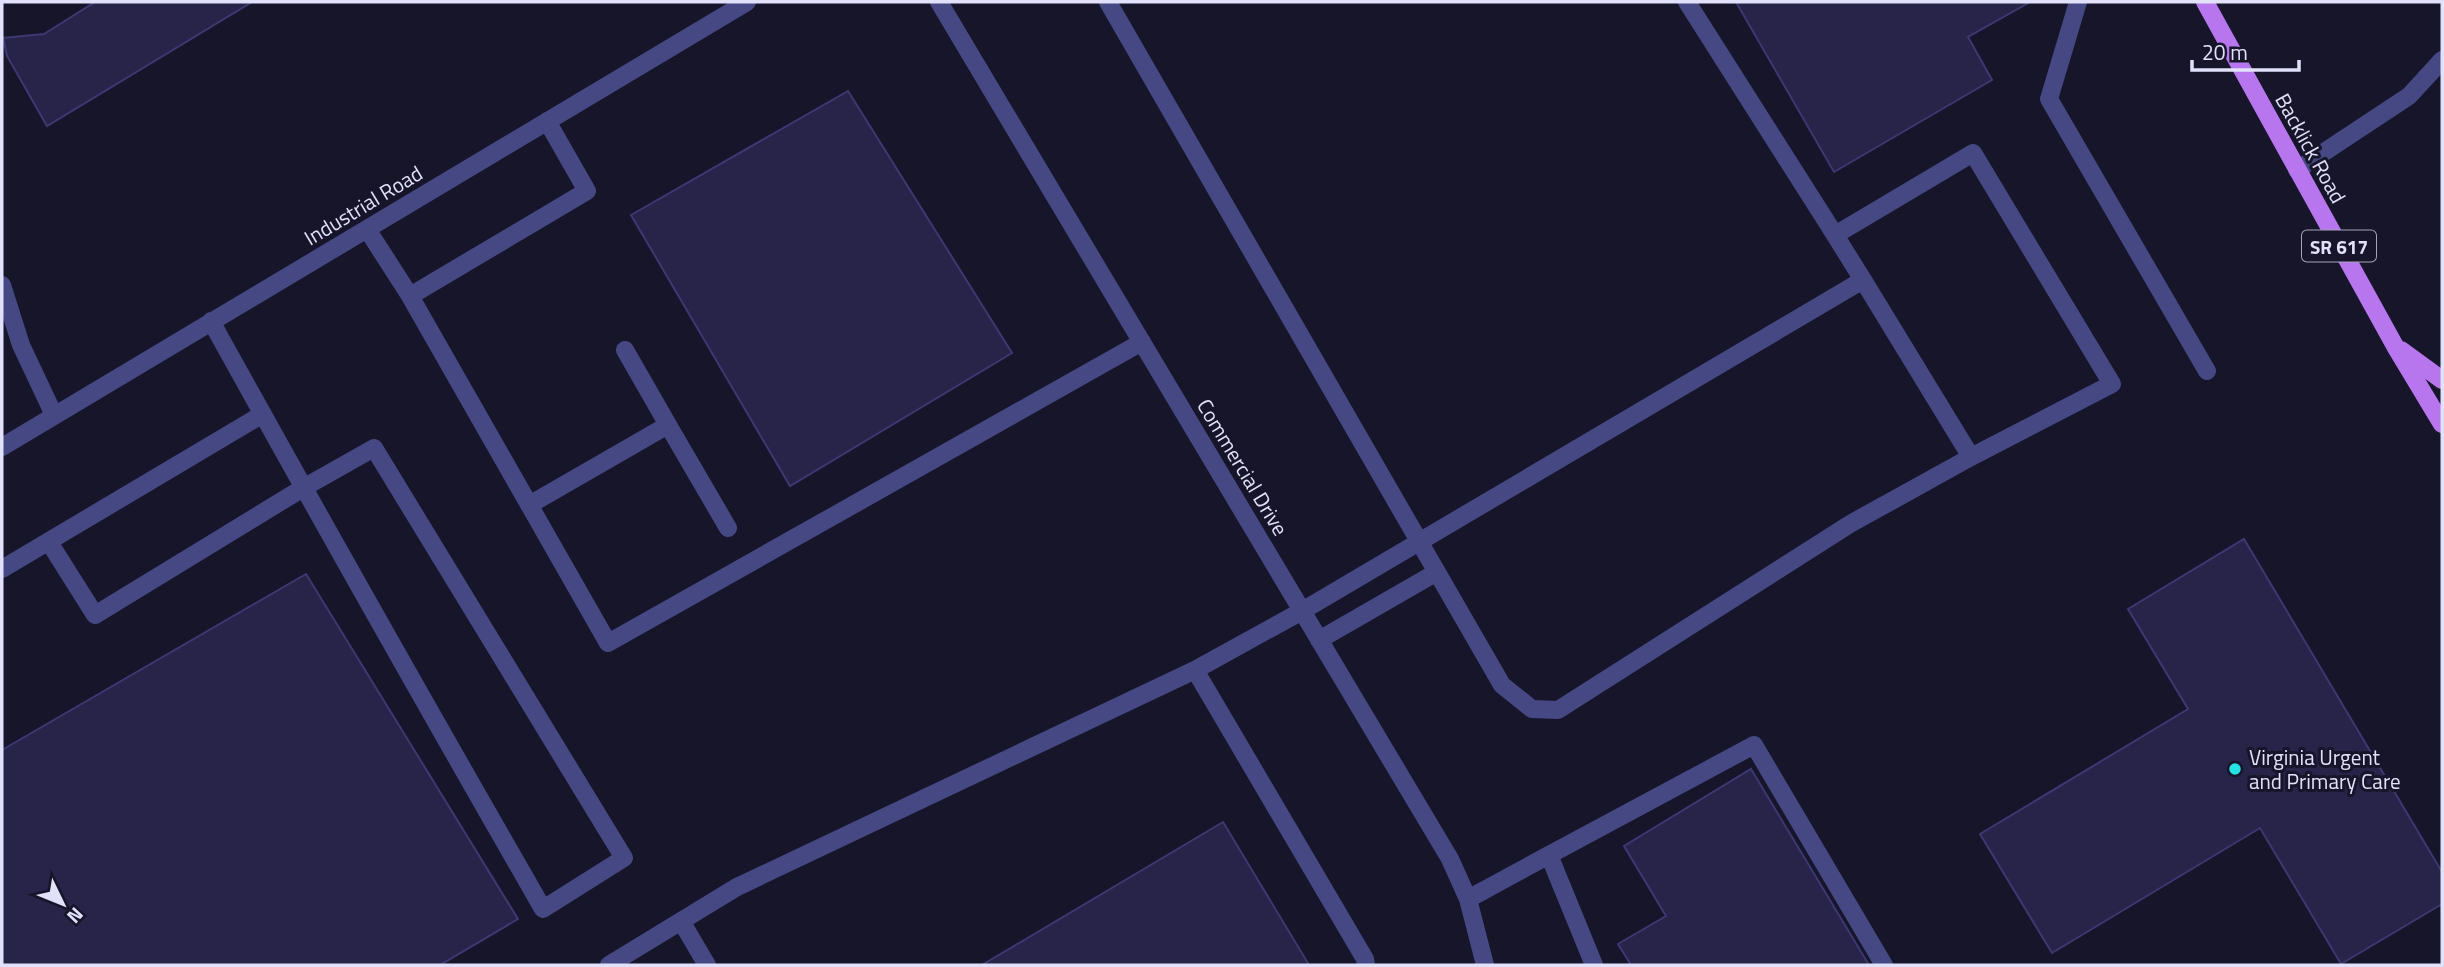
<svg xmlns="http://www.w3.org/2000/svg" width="2444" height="967" viewBox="0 0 2444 967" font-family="'Titillium Web',sans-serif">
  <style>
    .building { fill: #272349; stroke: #3e3872; stroke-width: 2 }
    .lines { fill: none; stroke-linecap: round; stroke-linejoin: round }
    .minor { stroke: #454883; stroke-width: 18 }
    .major { stroke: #b775ee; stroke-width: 18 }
    .poi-dot { fill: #24e2e4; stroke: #16152a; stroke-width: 2.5 }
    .labels { text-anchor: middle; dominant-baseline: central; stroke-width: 6; stroke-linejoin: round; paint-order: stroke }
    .shield { fill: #16152a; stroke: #a5a4bc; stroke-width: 2 }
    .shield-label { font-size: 19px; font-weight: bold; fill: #e2e1fb }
    .street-label { font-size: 21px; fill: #e2e1fb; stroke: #16152a }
    .poi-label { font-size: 21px; fill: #e2e1fb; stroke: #16152a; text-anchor: start }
  </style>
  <rect width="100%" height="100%" fill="#16152a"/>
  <path class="building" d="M95 2H252L47 126 7 56 3 38 44 34Z
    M1736 2H2030L1968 37 1992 80 1834 172Z
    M848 91 1012 353 790 486 631 215Z
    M2244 539 2442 872V904L2341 964 2260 828 2052 953 1980 834 2188 709 2128 609Z
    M306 574 518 919 440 965H2V750Z
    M1751 769 1869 965H1631L1618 944 1666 916 1624 846Z
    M1223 822 1309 965H982Z"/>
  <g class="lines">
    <path class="minor" d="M939 2 1450 859 1468 899 1485 965
      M1108 2 1502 685 1532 709 1558 710 1850 524 1971 457
      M1687 2 1835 235
      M2078 2 2049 99 2207 371
      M2297 170 2409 96 2442 60
      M367 229 410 296 608 643 1142 342
      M2 285 21 345 54 415
      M410 296 587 191 547 121
      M625 350 668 425
      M2 447 747 2
      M529 505 668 425 728 528
      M49 542 95 615 303 488 374 448 624 858 543 909C431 714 320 518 211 321
      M2 569 263 414
      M1319 640 1437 572
      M1195 670 1365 959 1366 965
      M1468 899 1549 855
      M681 921 707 965
      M609 965 737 887 1195 670 1302 611 1863 280 1835 235 1973 153 2112 384 1971 457 1863 280
      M1594 965 1549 855 1754 745 1884 965"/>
    <path class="major" d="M2205 2 2395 346 2442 424
      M2401 350 2442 380"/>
  </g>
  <circle class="poi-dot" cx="2235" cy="769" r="7"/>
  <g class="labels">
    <rect class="shield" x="2302" y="230.5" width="74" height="31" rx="5"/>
    <g class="shield-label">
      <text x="2339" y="246">SR 617</text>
    </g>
    <g class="street-label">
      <text transform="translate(2311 148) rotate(61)">Backlick Road</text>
      <text transform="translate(363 205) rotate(-31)">Industrial Road</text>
      <text transform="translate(1243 467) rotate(59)">Commercial Drive</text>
    </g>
    <g class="poi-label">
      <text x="2249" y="757">Virginia Urgent<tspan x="2249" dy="24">and Primary Care</tspan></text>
    </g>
  </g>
  <rect width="2444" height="967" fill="none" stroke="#e2e1fb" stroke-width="7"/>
  <g transform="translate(63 904) rotate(133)" stroke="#16152a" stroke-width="5" paint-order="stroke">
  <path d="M0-5L12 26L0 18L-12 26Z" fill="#e2e1fb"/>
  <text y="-10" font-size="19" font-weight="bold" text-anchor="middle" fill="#e2e1fb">N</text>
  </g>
  <path d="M2192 60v10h107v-10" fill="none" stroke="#e2e1fb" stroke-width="3.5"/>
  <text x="2202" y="60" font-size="21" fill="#e2e1fb" stroke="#16152a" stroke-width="5" paint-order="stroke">20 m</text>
</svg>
